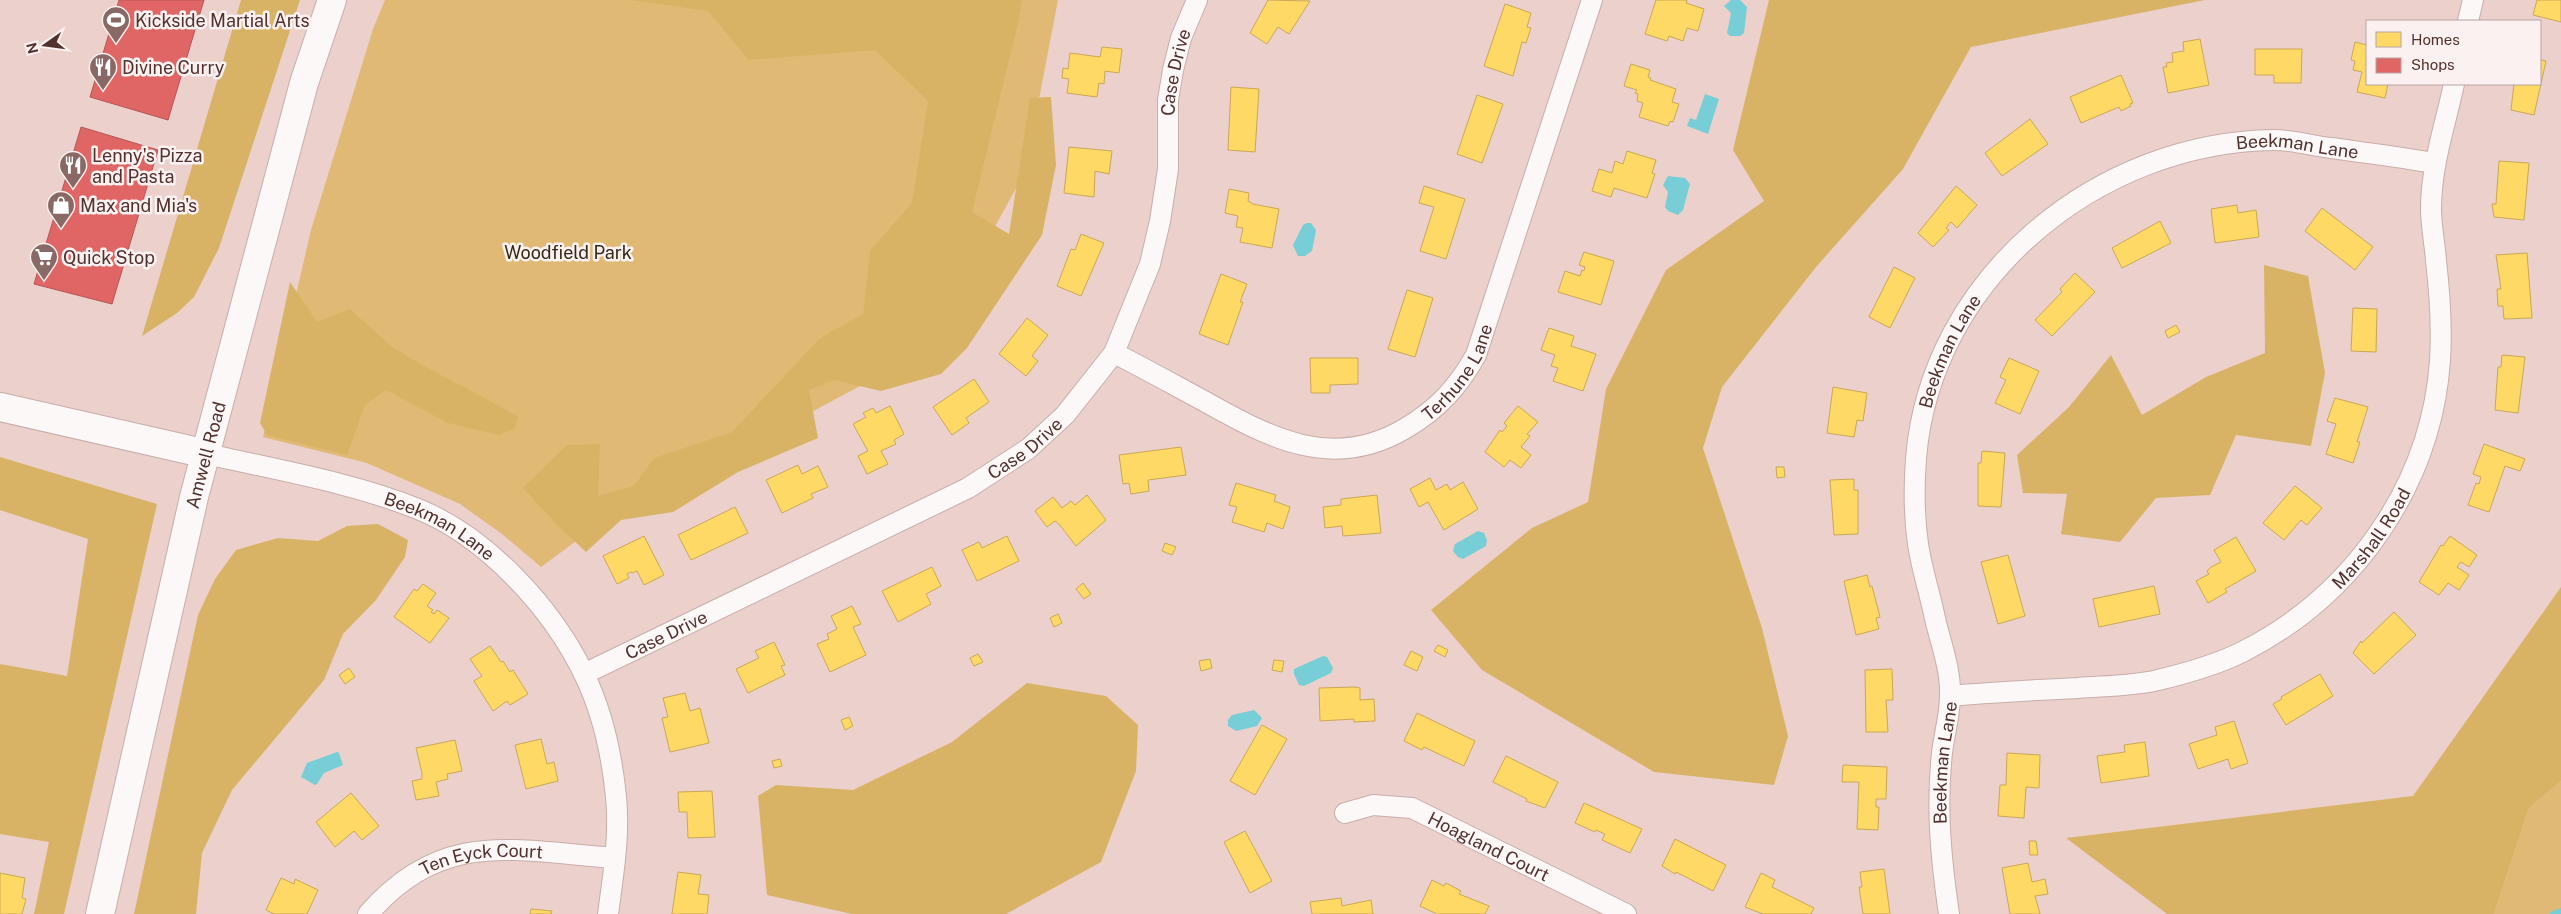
<svg xmlns="http://www.w3.org/2000/svg" width="2561" height="914" viewBox="0 0 2561 914" font-family="'Public Sans',sans-serif">
  <style>
    .green { fill: #e0b975 }
    .forest { fill: #d9b365 }
    .water { fill: #78ced7 }
    .homes { fill: #ffd966; stroke: #cba755 }
    .shops { fill: #e06666; stroke: #b65655 }
    .lines { fill: none; stroke-linecap: round; stroke-linejoin: round }
    .stream { stroke: #78ced7; stroke-width: 6 }
    .street-casing { stroke: #c8adaa; stroke-width: 22 }
    .secondary-casing { stroke: #c8adaa; stroke-width: 30 }
    .street { stroke: #fcf8f7; stroke-width: 20 }
    .secondary { stroke: #fcf8f7; stroke-width: 28 }
    .labels { text-anchor: middle; dominant-baseline: central; stroke-width: 5; stroke-linejoin: round; paint-order: stroke }
    .poi-label { font-size: 18px; fill: #53312e; stroke: #fbf1f0; text-anchor: start }
    .street-label { font-size: 18px; fill: #53312e; stroke: #fbf1f0 }
    .park-label { font-size: 18px; fill: #322915; stroke: #fbf1f0 }
  </style>
  <rect width="100%" height="100%" fill="#ebd0cc"/>
  <path class="green" d="M385 0H1058L1025 172 927 350 732 455 629 502 541 567 502 534 460 504 367 463 263 437 311 230 373 29Z
    M2561 781V910L2559 914H2494L2529 808Z"/>
  <path class="forest" d="M241 0H300L219 248 194 297 177 313 142 336Z
    M631 0H1022L1018 23 972 212 1009 234 1030 98 1051 97 1056 165 1042 235 967 348 941 374 881 391 834 380 809 390 818 438 738 472 673 512 621 520 586 552 557 525 523 488 567 445 600 444 598 496 634 486 654 458 732 432 820 338 863 314 870 251 912 203 928 101 875 50 749 60 708 11Z
    M1769 0H2205L1971 47 1903 169 1816 267 1722 387 1703 448 1762 628 1788 736 1774 785 1654 772 1482 670 1431 610 1532 528 1588 502 1606 389 1666 270 1764 201 1733 150Z
    M2264 265 2308 276 2325 373 2311 446 2236 435 2210 495 2156 498 2120 542 2061 534 2067 494 2023 493 2017 455 2069 407 2111 355 2142 415 2206 377 2265 353Z
    M290 282 317 322 350 309 391 346 424 366 518 416 515 428 499 435 448 423 386 390 365 405 347 455 267 435 260 423Z
    M0 457 157 504 64 914H34L49 842 0 834V664L67 676 88 539 0 510Z
    M378 524 408 540 405 557 376 600 343 634 324 680 232 790 202 853 196 914H134L198 615 215 579 236 550 278 538 318 541 347 526Z
    M2561 587V781L2529 808 2494 914H2167L2066 838 2413 796Z
    M1027 683 1106 696 1138 725 1136 771 1101 862 1006 914H852L767 895 758 796 776 785 853 790 952 742Z"/>
  <path class="water" d="M1731 0H1740L1747 7 1744 33 1740 36H1730L1727 33 1731 13 1724 6Z
    M1705 94 1719 99 1708 134 1687 126 1690 118 1696 120Z
    M1668 176 1685 178 1690 184 1683 210 1678 215 1668 211 1665 207 1668 192 1663 185Z
    M1307 223H1311L1316 230 1312 251 1305 256H1298L1293 245 1303 225Z
    M1478 531 1484 533 1487 540 1486 546 1463 559 1458 557 1453 551 1455 544Z
    M1323 656 1327 657 1333 668 1331 673 1304 686 1299 685 1294 674V669Z
    M1254 710 1262 718 1257 726 1236 731 1228 726V720L1232 715Z
    M337 752 339 753 343 765 324 773 317 784 315 785 301 777 307 763Z"/>
  <path class="homes" d="M1268 0 1310 1 1289 34 1278 27 1267 44 1250 33Z
    M1656 0H1687L1686 3 1704 9 1698 31 1687 28 1683 41 1669 36 1667 41 1645 34Z
    M2537 0H2561V22L2533 15Z
    M1505 4 1531 13 1527 27 1531 28 1526 43 1522 42 1513 76 1484 66Z
    M2200 39 2209 85 2168 93 2163 67H2167L2166 63 2173 62 2172 53 2184 51 2183 42Z
    M2355 42 2367 45V84H2393H2388L2385 98 2357 92 2362 72 2353 70 2355 61 2351 60Z
    M1102 47 1122 49 1119 73 1105 71 1104 84 1099 83 1097 97 1067 93 1069 79 1062 78 1063 68 1068 69 1070 53 1100 57Z
    M2255 49H2302L2301 83H2274V75H2255Z
    M2540 60 2546 61 2534 115 2511 110 2514 84H2540Z
    M1631 64 1650 70 1648 77 1651 78 1650 80 1676 89 1672 102 1679 104 1673 122 1670 121 1668 126 1639 117 1643 103 1637 101 1638 94 1635 93 1637 90 1624 86Z
    M2121 75 2133 103 2130 104 2131 106 2121 111 2119 107 2081 123 2070 97Z
    M1231 87 1259 89 1255 152 1228 150Z
    M1477 95 1503 104 1482 163 1457 154Z
    M2030 119 2048 144 2002 176 1985 153Z
    M1069 147 1112 151 1109 174 1095 171 1094 197 1064 193Z
    M1627 151 1656 160 1652 173 1655 174 1647 198 1614 188 1611 197 1592 191 1599 169 1612 173 1615 161 1623 164Z
    M2499 161 2529 163 2524 220 2494 217 2492 204H2496Z
    M1424 186 1465 199 1446 259 1420 251 1434 207 1419 203Z
    M1956 186 1977 205 1957 228 1951 222 1946 228 1949 230 1933 247 1918 233Z
    M1229 189 1249 193 1248 201 1253 204 1279 209 1272 248 1240 242 1243 228 1236 227 1238 216 1225 213Z
    M2237 205 2238 213 2256 210 2259 237 2215 243 2211 209Z
    M2322 208 2373 247 2355 270 2305 231Z
    M2160 221 2171 243 2122 268 2112 248Z
    M1081 234 1104 243 1081 296 1057 286 1071 249 1075 250Z
    M1584 252 1614 261 1601 305 1558 292 1565 271 1580 276 1582 270 1584 271 1585 267 1579 265Z
    M2527 253 2532 318 2504 319 2503 306H2498L2497 289H2501L2496 255Z
    M1894 267 1915 278 1890 328 1869 317Z
    M2075 273 2095 292 2052 336 2035 320 2062 292 2060 289Z
    M1221 274 1247 284 1240 302H1243L1228 345 1199 334Z
    M1407 290 1433 298 1415 357 1388 349Z
    M2353 308 2377 309 2376 352 2351 351Z
    M1027 318 1048 335 1032 356 1038 361 1026 376 999 354Z
    M2176 325 2180 332 2168 338 2165 331Z
    M1549 328 1574 336 1571 346 1596 354 1583 391 1553 381 1558 368 1551 366 1555 355 1541 350Z
    M2502 355 2525 357 2518 413 2495 410 2498 367H2501Z
    M1310 358H1358V384L1330 385V393H1311Z
    M2009 358 2039 371 2020 414 1995 403 2006 380 2000 377Z
    M974 379 989 402 966 418 969 423 952 435 933 407Z
    M1833 387 1867 393 1863 421 1857 420 1854 437 1827 433Z
    M2335 398 2368 407 2357 442H2360L2353 463 2326 454 2336 424 2327 421Z
    M890 406 904 434 894 440 896 444 881 451 888 464 867 474 858 456 868 451 853 424 866 417 863 413 873 408 876 413Z
    M1518 406 1538 422 1527 434 1530 436 1521 447 1531 455 1521 468 1510 460 1504 467 1485 452 1500 430 1502 432 1507 426 1504 423Z
    M2484 444 2525 459 2520 471 2505 466 2489 512 2468 505 2476 483 2479 484 2481 477 2473 474Z
    M1181 447 1186 475 1148 480 1149 491 1131 494 1129 483 1123 484 1119 455Z
    M1982 451 2005 453 2001 507 1978 506V463H1981Z
    M798 465 802 474 818 466 828 487 811 494 813 498 782 513 766 480Z
    M1776 467H1784L1785 477 1777 478Z
    M1430 478 1436 490 1447 484 1450 490 1463 482 1478 509 1444 530 1428 502 1419 507 1410 489Z
    M1854 479V490H1858V534L1834 535 1830 480Z
    M1236 483 1276 495 1274 501 1290 507 1283 529 1267 523 1264 532 1232 522 1237 507 1229 505Z
    M2295 486 2322 508 2307 525 2301 520 2284 540 2263 523Z
    M1087 495 1106 520 1076 546 1059 524 1055 521 1047 527 1035 511 1053 497 1062 508 1071 501 1075 505Z
    M1377 495 1381 533 1343 536 1342 526 1325 528 1323 507 1341 505V499Z
    M735 507 748 533 691 560 678 535Z
    M644 536 664 575 644 585 637 571 632 573 631 572 627 574 629 578 617 584 603 556Z
    M1007 536 1019 561 977 581 962 550 979 542 982 548Z
    M2450 536 2477 555 2469 567 2461 562 2457 567 2469 575 2459 590 2448 583 2439 595 2419 582 2441 545 2443 546Z
    M2236 537 2256 571 2225 589 2227 592 2208 603 2196 581 2209 574 2207 571 2211 567 2221 562 2214 550Z
    M1165 543 1176 547 1172 555 1162 551Z
    M2008 555 2025 616 1998 624 1981 562Z
    M932 567 941 586 926 594 931 604 898 622 882 591Z
    M1867 575 1870 587 1872 586 1880 617 1876 618 1879 629 1856 635 1844 581Z
    M1083 583 1091 594 1084 599 1076 589Z
    M423 584 436 593 427 606 433 610 431 612 434 614 437 610 449 618 430 643 394 617 414 589 417 591Z
    M2154 586 2160 614 2099 627 2093 599Z
    M852 606 861 624 853 627 866 655 830 672 817 644 829 639 827 634 837 629 831 616Z
    M2394 612 2416 635 2374 674 2353 653 2361 641 2362 643Z
    M1058 614 1062 623 1054 627 1050 618Z
    M774 642 785 665 781 666 785 675 748 693 736 669 759 658 755 651Z
    M1438 645 1448 650 1445 657 1434 651Z
    M490 646 501 662 503 661 510 672 513 670 528 694 510 705 507 701 493 711 474 681 482 676 470 659Z
    M1411 651 1423 657 1417 671 1404 665Z
    M978 654 983 662 974 666 970 658Z
    M1210 659 1212 668 1201 671 1199 661Z
    M1274 660 1284 661 1282 672 1272 670Z
    M349 668 355 677 345 684 339 675Z
    M1892 669 1893 700H1886L1888 732H1866L1865 670Z
    M2320 674 2333 696 2286 725 2273 704 2282 699 2281 697Z
    M1355 687 1360 688V700L1374 699 1375 721 1354 722V719L1320 721 1319 688Z
    M685 693 690 711 700 708 709 743 670 752 662 718 668 717 663 698Z
    M1417 713 1475 741 1464 766 1424 747 1422 750 1404 741Z
    M849 717 853 726 845 730 841 720Z
    M2234 721 2248 763 2231 769 2228 759 2198 769 2189 744 2217 735 2215 727Z
    M1262 725 1287 739 1255 795 1230 781Z
    M541 739 547 764 554 762 558 781 526 789 515 745Z
    M455 740 462 771 447 774 448 779 436 782 439 796 416 800 412 781 422 779V773L416 748Z
    M2145 742 2149 776 2101 783 2097 756 2125 752 2124 745Z
    M2007 753 2040 755 2039 788 2026 787 2024 818 1998 816 2000 785H2006Z
    M1506 756 1558 782 1545 808 1526 801 1527 799 1493 782Z
    M780 759 782 766 774 768 772 761Z
    M1843 765 1887 767 1886 799H1876V807H1879L1878 830 1857 829 1859 782H1842Z
    M712 791 715 837 688 838 687 812H679L678 792Z
    M351 793 379 826 362 840 354 831 335 847 316 822Z
    M1584 803 1642 829 1630 853 1602 840 1605 834 1596 830 1595 832 1575 823Z
    M1245 831 1272 881 1250 893 1224 842Z
    M1675 839 1726 865 1713 891 1676 872 1675 874 1662 866Z
    M2029 841H2036L2038 855H2030Z
    M2028 863 2032 882 2045 879 2048 894 2035 896 2040 914H2010L2002 868Z
    M1884 869 1890 914H1863L1859 887H1862L1860 872Z
    M678 872 701 875 698 894 709 895 707 914H672Z
    M0 873 25 878 22 898 26 899 22 914H0Z
    M1761 873 1775 880 1772 887 1814 908 1811 914H1763L1745 907Z
    M281 878 294 884 295 879 318 890 307 914H274L266 910Z
    M1432 880 1444 886 1446 883 1461 891 1459 894 1489 906 1485 914H1437L1420 906Z
    M1341 898 1342 906 1371 900 1373 914H1312L1310 902Z
    M531 909 552 911 551 914H530Z"/>
  <path class="shops" d="M119 0H204L168 120 90 97Z
    M81 127 158 150 112 304 34 284Z"/>
  <g class="lines">
    <path class="stream" d="M2553 914 2561 911"/>
    <g class="street-casing">
      <g id="street">
        <path d="M2468 21 2473 0"/>
        <path id="s1" d="M1114 353C1144 368 1174 385 1204 401 1270 438 1333 472 1406 428 1438 409 1458 387 1476 355L1592 0"/>
        <path id="s2" d="M207 454C277 470 350 482 418 509 487 537 552 608 584 674 602 711 612 756 616 797 620 836 613 876 608 914"/>
        <path id="s3" d="M584 674 968 488 1028 449 1065 415 1114 353 1150 264 1160 221 1168 169V100L1173 70 1181 38 1197 0"/>
        <path id="s4" d="M1950 696C1993 692 2035 690 2078 688 2103 686 2130 686 2154 681 2184 674 2217 665 2244 651 2354 595 2431 485 2440 361 2442 327 2440 295 2436 261 2435 244 2431 227 2431 209 2431 166 2445 126 2454 84"/>
        <path id="s5" d="M1345 813 1373 805 1412 808 1626 914"/>
        <path id="s6" d="M368 914C443 828 514 851 615 858"/>
        <path id="s7" d="M1949 914C1941 860 1936 808 1942 753 1944 735 1950 715 1950 696 1951 672 1942 646 1936 623 1931 597 1922 571 1918 544 1914 517 1914 486 1916 458 1931 277 2098 142 2274 140 2293 140 2313 146 2331 148 2366 153 2400 157 2434 163"/>
      </g>
    </g>
    <g class="secondary-casing">
      <g id="secondary">
        <path d="M0 407 207 454"/>
        <path id="s8" d="M100 914 194 497 304 83 332 0"/>
      </g>
    </g>
    <use href="#street" class="street"/>
    <use href="#secondary" class="secondary"/>
  </g>
  <defs>
    <g id="stadium-pin" transform="scale(1.4375)"><path d="M0 17L-7.5 6A9.5 9.5 0 1 1 7.5 6Z" fill="#886965" stroke="#fbf1f0"/><path d="M0-5a6.5 5 0 1 0 0 10a6.5 5 0 1 0 0-10ZM-3.5-1.8h7v3.6h-7Z" fill="#fff"/></g>
    <g id="restaurant-pin" transform="scale(1.4375)"><path d="M0 17L-7.5 6A9.5 9.5 0 1 1 7.5 6Z" fill="#886965" stroke="#fbf1f0"/><path d="M-5-6h1v4h1v-4h1v4h1v-4h1v5L-1.5 .5V6h-2V.5L-5-1ZM5-6V6H3V1.5H1.5Q1.5-4 5-6Z" fill="#fff"/></g>
    <g id="shop-pin" transform="scale(1.4375)"><path d="M0 17L-7.5 6A9.5 9.5 0 1 1 7.5 6Z" fill="#886965" stroke="#fbf1f0"/><path d="M-5-2.5h2.3a2.7 3.5 0 0 1 5.4 0H5L5.5 6h-11ZM-1.5-2.5h3a1.5 2.3 0 0 0-3 0Z" fill="#fff"/></g>
    <g id="supermarket-pin" transform="scale(1.4375)"><path d="M0 17L-7.5 6A9.5 9.5 0 1 1 7.5 6Z" fill="#886965" stroke="#fbf1f0"/><path d="M-6-5.5h2.5l.6 2H6L4.5 2H-2.5L-4.4-4H-6ZM-1.5 3.2a1.3 1.3 0 1 0 .1 0ZM3 3.2a1.3 1.3 0 1 0 .1 0Z" fill="#fff"/></g>
  </defs>
  <g fill-rule="evenodd">
    <use href="#stadium-pin" x="116" y="20"/>
    <use href="#restaurant-pin" x="103" y="67"/>
    <use href="#restaurant-pin" x="73" y="165"/>
    <use href="#shop-pin" x="61" y="205"/>
    <use href="#supermarket-pin" x="44" y="257"/>
  </g>
  <g class="labels">
    <g class="poi-label">
      <text x="135" y="20">Kickside Martial Arts</text>
      <text x="122" y="67">Divine Curry</text>
      <text x="92" y="155">Lenny's Pizza<tspan x="92" dy="21">and Pasta</tspan></text>
      <text x="80" y="205">Max and Mia's</text>
      <text x="63" y="257">Quick Stop</text>
    </g>
    <g class="street-label">
      <text stroke="none"><textPath href="#s3" startOffset="918">Case Drive</textPath></text>
      <text stroke="none"><textPath href="#s7" startOffset="1008">Beekman Lane</textPath></text>
      <text stroke="none"><textPath href="#s7" startOffset="574">Beekman Lane</textPath></text>
      <text stroke="none"><textPath href="#s1" startOffset="396">Terhune Lane</textPath></text>
      <text stroke="none"><textPath href="#s3" startOffset="496">Case Drive</textPath></text>
      <text stroke="none"><textPath href="#s8" startOffset="471">Amwell Road</textPath></text>
      <text stroke="none"><textPath href="#s2" startOffset="245">Beekman Lane</textPath></text>
      <text stroke="none"><textPath href="#s4" startOffset="472">Marshall Road</textPath></text>
      <text stroke="none"><textPath href="#s3" startOffset="91">Case Drive</textPath></text>
      <text stroke="none"><textPath href="#s7" startOffset="152">Beekman Lane</textPath></text>
      <text stroke="none"><textPath href="#s5" startOffset="154">Hoagland Court</textPath></text>
      <text stroke="none"><textPath href="#s6" startOffset="132">Ten Eyck Court</textPath></text>
    </g>
    <g class="park-label">
      <text x="568" y="252">Woodfield Park</text>
    </g>
  </g>
  <rect x="2366" y="20" width="175" height="65" fill="#fbf1f0" stroke="#b8a4a2"/>
  <rect x="2376" y="32" width="25" height="15" fill="#ffd966" stroke="#b8a4a2"/>
  <text x="2411" y="45" font-size="15" fill="#53312e">Homes</text>
  <rect x="2376" y="58" width="25" height="15" fill="#e06666" stroke="#b8a4a2"/>
  <text x="2411" y="70" font-size="15" fill="#53312e">Shops</text>
  <g transform="translate(45 45) rotate(256)" stroke="#fbf1f0" stroke-width="4" paint-order="stroke">
  <path d="M0-4L9 19L0 12L-9 19Z" fill="#53312e"/>
  <text y="-8" font-size="14" font-weight="bold" text-anchor="middle" fill="#53312e">N</text>
  </g>
</svg>
